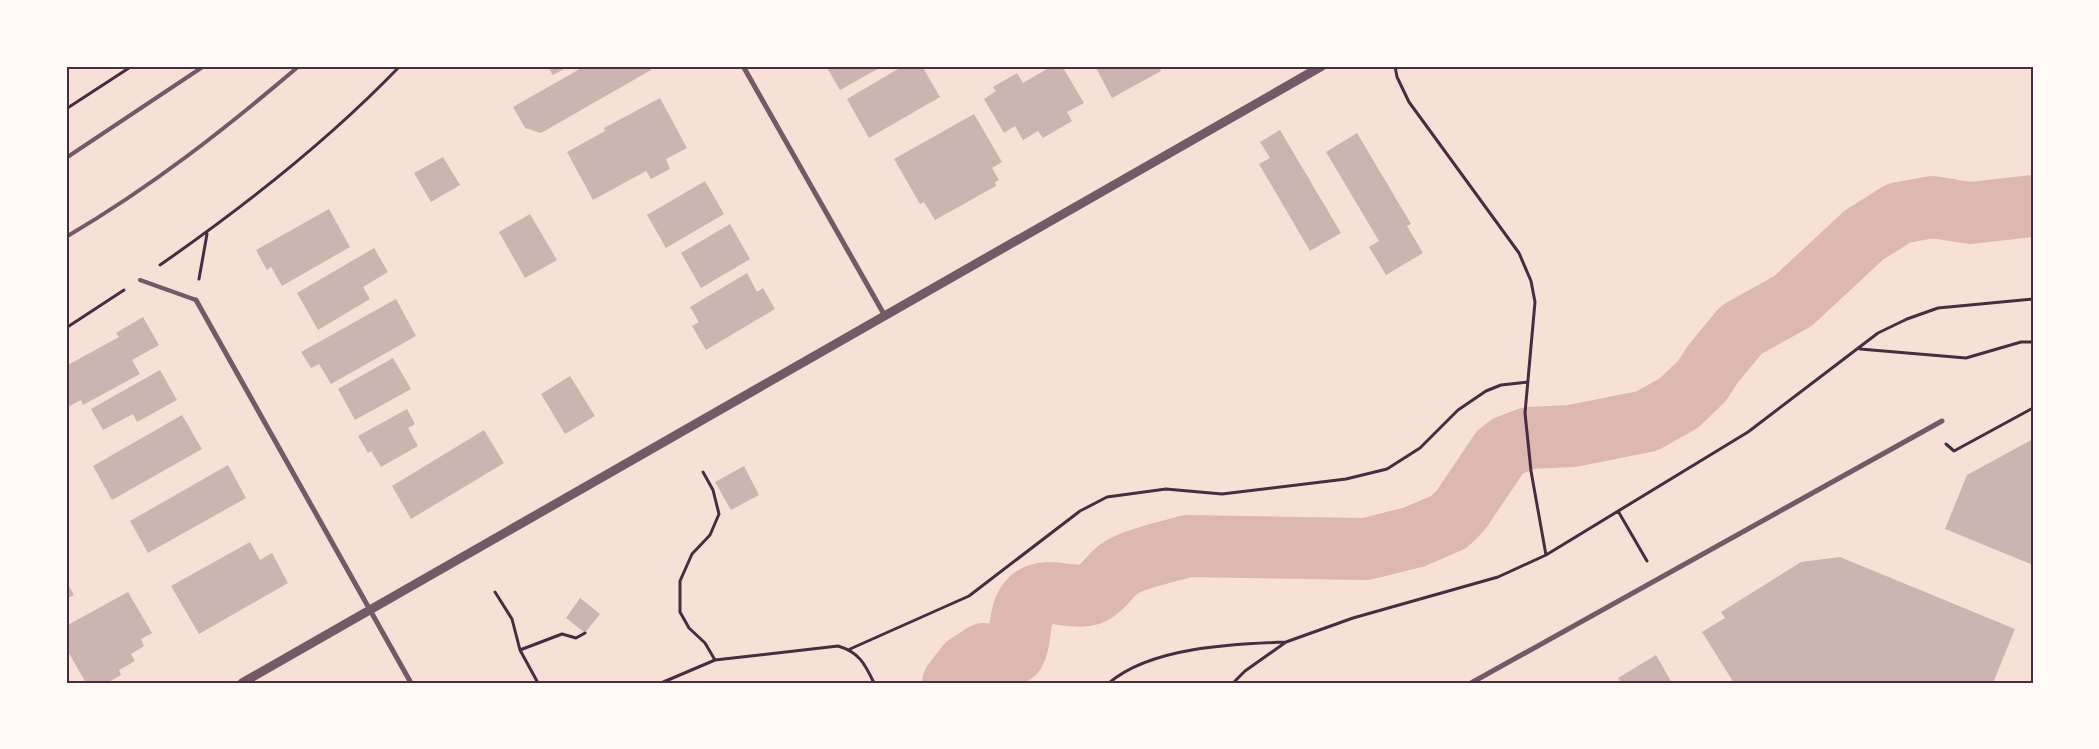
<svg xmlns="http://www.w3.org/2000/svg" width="2099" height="749" viewBox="0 0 2099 749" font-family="'Roboto Serif',serif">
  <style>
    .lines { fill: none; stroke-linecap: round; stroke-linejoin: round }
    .river { stroke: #dcb8b0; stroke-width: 62 }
    .building { fill: #ccb4b1 }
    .path { stroke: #4a2c40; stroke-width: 3 }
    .service { stroke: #755966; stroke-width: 4 }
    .minor { stroke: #755966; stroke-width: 5 }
    .tertiary { stroke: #755966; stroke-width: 9 }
    .neatline { fill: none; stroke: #4a2c40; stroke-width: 2 }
  </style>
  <rect width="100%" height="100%" fill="#f7e1d7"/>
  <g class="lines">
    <path class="river" d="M953 683 967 665 984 654 1005 658 1014 653C1023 637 1017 612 1031 599 1046 586 1069 599 1087 595 1101 592 1108 577 1119 569 1132 559 1171 551 1188 546L1366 549 1414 537 1449 522 1461 510 1500 452 1508 446 1529 438 1572 436 1647 421 1679 403 1702 381 1713 364 1741 330 1793 301 1864 235 1899 213 1933 207 1970 213 2033 206"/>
  </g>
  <path class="building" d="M547 66H569L553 75Z
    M585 66H649L651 70 541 133 525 128 513 107Z
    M826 66H883L840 90Z
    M903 66H922L940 97 869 138 847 99Z
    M1052 66H1062L1084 103 1067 112 1072 121 1043 138 1038 131 1023 140 1015 126 1004 133 984 99 996 91 993 87 1017 73 1023 83Z
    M1095 66H1159L1161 71 1112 98Z
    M660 98 687 148 666 159 670 169 651 179 646 171 593 200 567 152 605 131 604 128Z
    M974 114 1002 162 992 168 999 180 995 182 996 186 935 220 924 202 920 204 894 159Z
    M1280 130 1341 233 1310 251 1259 164 1270 158 1260 142Z
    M1357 133 1411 224 1407 226 1423 253 1386 275 1369 247 1379 241 1326 152Z
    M443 157 460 185 431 202 414 173Z
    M705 181 724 214 666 248 647 215Z
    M329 209 350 247 282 286 271 267 267 270 256 250Z
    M530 214 557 260 525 278 499 232Z
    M730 224 750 259 701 288 681 253Z
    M374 248 388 272 363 287 370 299 318 330 297 293Z
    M747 273 757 292 763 288 775 309 706 350 692 326 699 322 690 307Z
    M396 299 416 336 331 384 319 364 311 368 301 352Z
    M143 317 159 345 132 360 140 374 83 405 81 400 66 408V366L119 337 116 333Z
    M393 358 411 389 355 420 338 389Z
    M160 370 177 400 137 422 133 414 103 430 91 409Z
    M570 376 595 416 565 434 541 394Z
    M407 409 415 424 408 428 418 446 381 467 371 451 368 453 358 436Z
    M182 415 202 449 112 500 93 466Z
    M484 430 504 463 411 519 392 486Z
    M2033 439V565L1945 529 1967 475Z
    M228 465 246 498 148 553 130 521Z
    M744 466 759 495 731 510 715 482Z
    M250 542 260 560 272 553 288 583 199 634 171 586Z
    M1840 557 2015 629 1993 683H1734L1702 632 1725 618 1721 612 1801 562Z
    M66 581 74 595 66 599Z
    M128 592 152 633 141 639 144 646 131 654 135 661 119 670 121 675 107 683H86L66 648V626Z
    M580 598 600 614 585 633 566 618Z
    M1656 655 1672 683H1621L1618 678Z"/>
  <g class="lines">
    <path class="path" d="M1395 66 1397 77 1409 102 1519 253 1531 281 1535 302 1525 413 1531 471 1546 555
      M66 109 132 66
      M160 265C245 206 328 141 400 66
      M199 279 207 234
      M66 328 124 290
      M1860 349 1966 358 2021 342H2033
      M1946 444 1954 451 2033 408
      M703 472 713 490 719 514 710 535 692 554 680 581V612L689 628 705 643 715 660
      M1618 511 1647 561
      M495 592 512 619 520 650 538 683
      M850 649 969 596 1080 511 1107 497 1166 489 1222 494 1346 479 1387 469 1420 448 1458 410 1486 391 1501 385 1528 382
      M520 650 562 634 576 638 585 633
      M661 683 715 660 838 646C859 652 865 664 874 683
      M1109 683C1151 647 1233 644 1286 642
      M1233 683 1245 671 1286 642 1353 618 1498 577 1546 555 1748 432 1878 333 1907 319 1938 308 2033 299"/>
    <path class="service" d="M66 158 204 66
      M66 237C151 187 224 130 299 66
      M140 280 196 300"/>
    <path class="minor" d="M743 66 885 316
      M196 300 411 683
      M1471 683 1942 421"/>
    <path class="tertiary" d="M242 683 1322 66"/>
  </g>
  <rect width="2099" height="749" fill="none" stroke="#fffaf5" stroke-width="135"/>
  <rect x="68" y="68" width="1964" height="614" class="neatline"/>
</svg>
